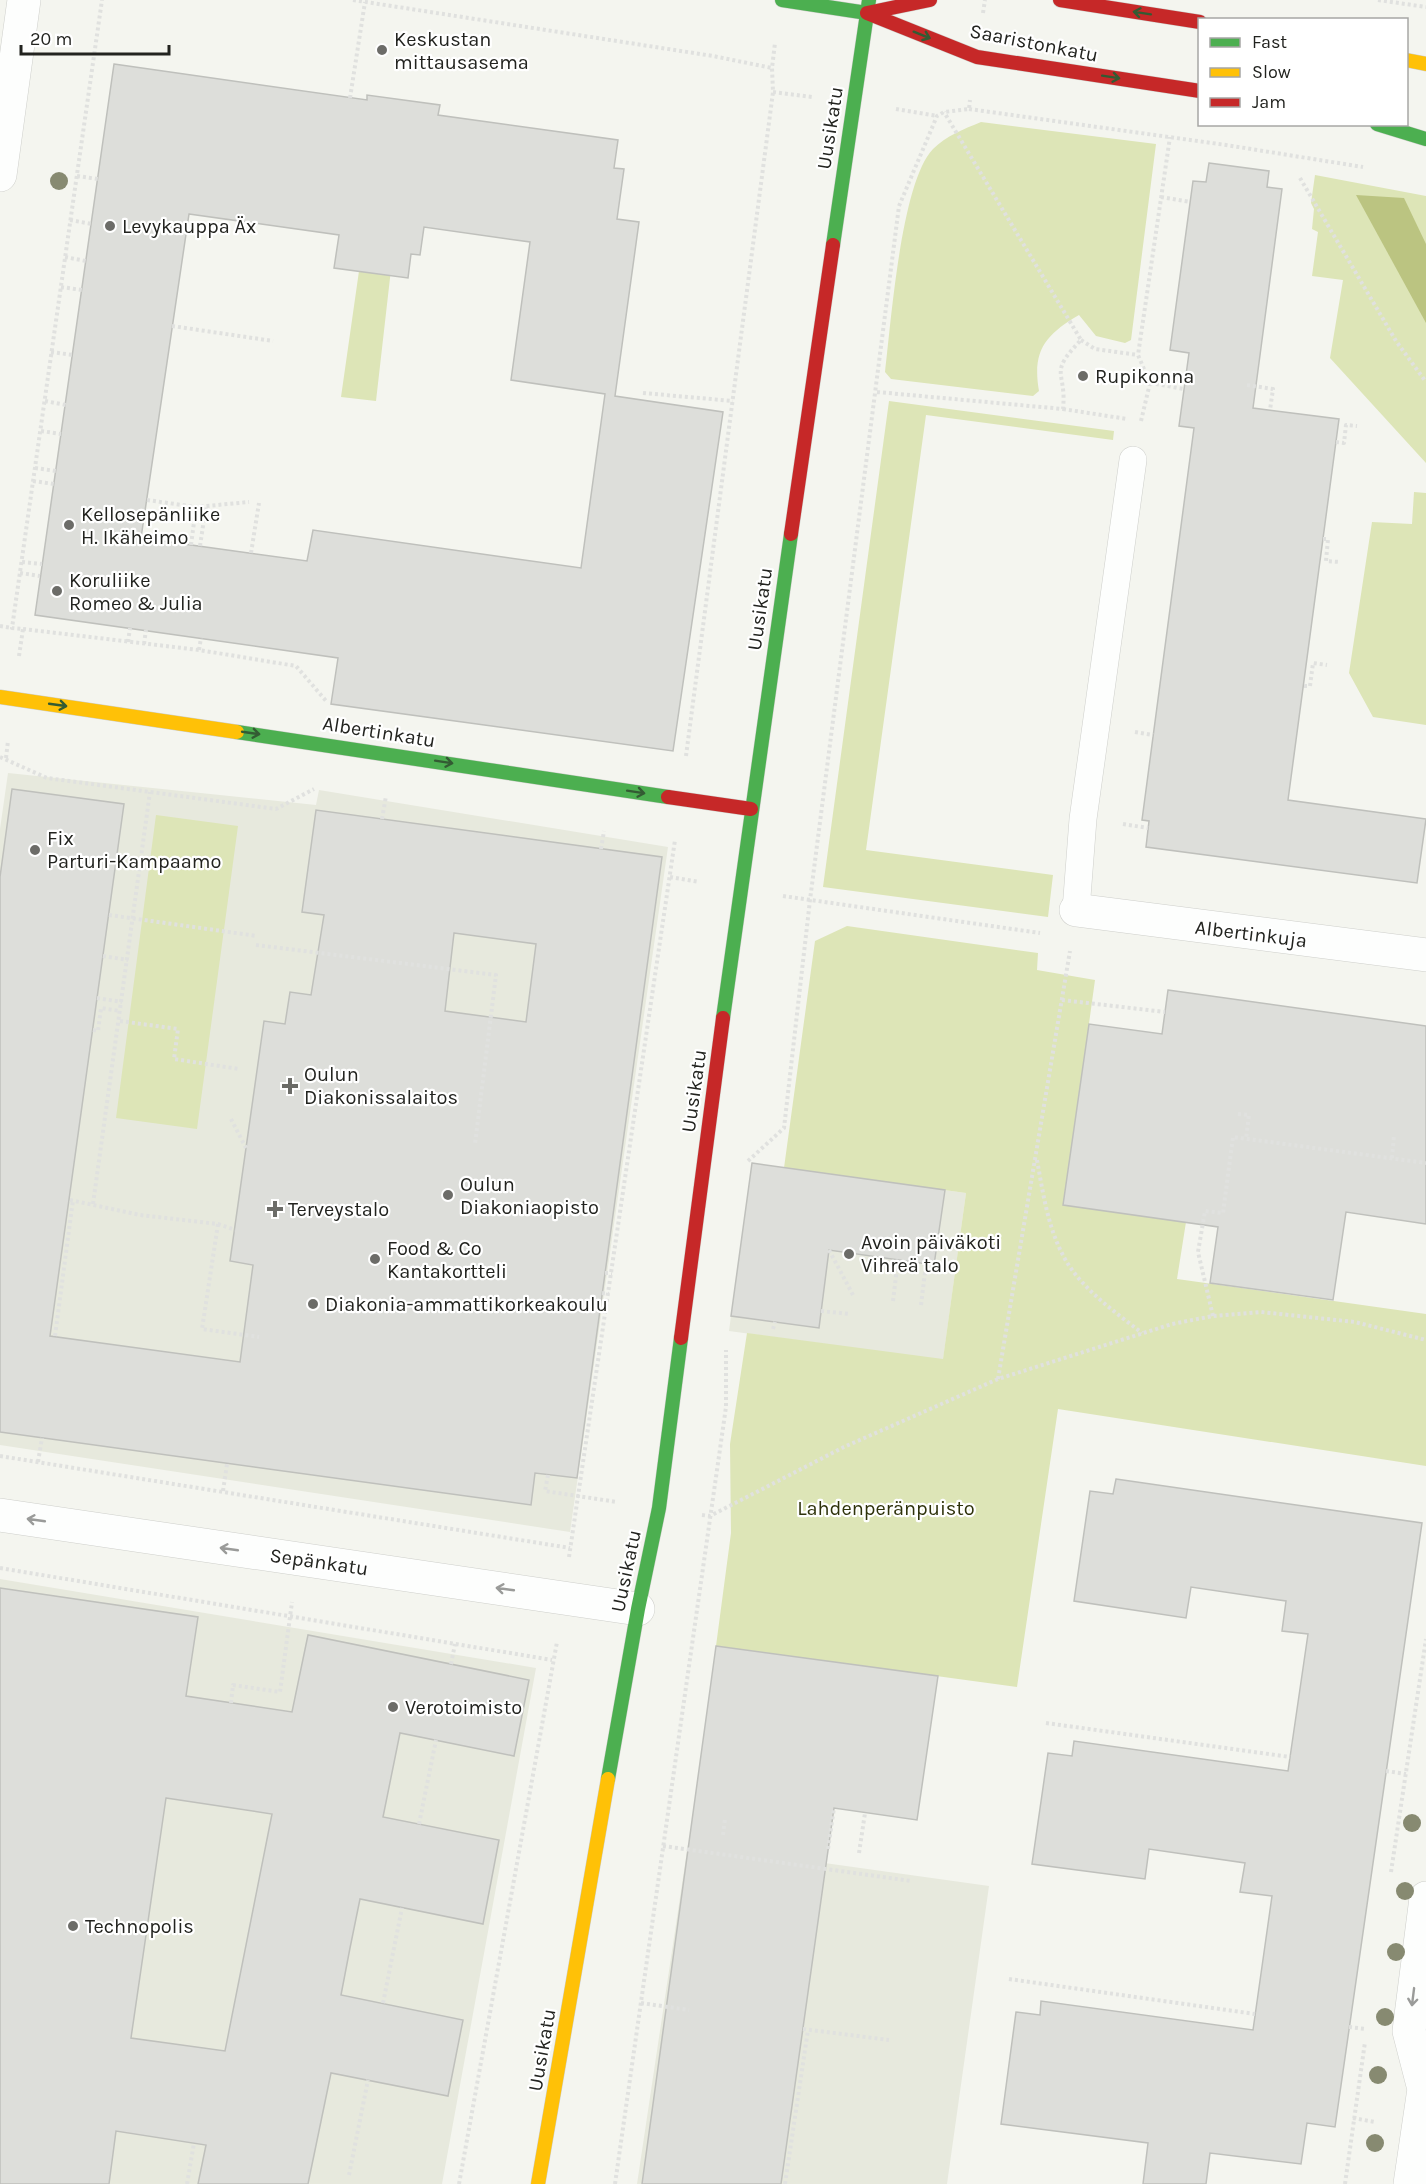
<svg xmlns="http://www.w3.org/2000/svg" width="1426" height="2184" viewBox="0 0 1426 2184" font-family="Karla,sans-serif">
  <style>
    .built { fill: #e7e9dd }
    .green { fill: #dde5b7 }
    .water { fill: #bbc481 }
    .building { fill: #dddeda; stroke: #bfc0bc; stroke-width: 1.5; fill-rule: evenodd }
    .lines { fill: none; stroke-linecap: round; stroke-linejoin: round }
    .lane-casing { stroke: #cecfcb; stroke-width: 28 }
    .street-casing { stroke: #cecfcb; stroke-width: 34 }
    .fast-casing { stroke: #cecfcb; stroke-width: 15 }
    .slow-casing { stroke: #cecfcb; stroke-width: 15 }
    .jam-casing { stroke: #cecfcb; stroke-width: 15 }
    .path { stroke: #e0e1df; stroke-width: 4; stroke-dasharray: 3 3; stroke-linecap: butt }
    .lane { stroke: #fdfefd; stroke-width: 27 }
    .street { stroke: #fdfefd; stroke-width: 33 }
    .fast { stroke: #4caf50; stroke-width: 14 }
    .slow { stroke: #ffc107; stroke-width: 14 }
    .jam { stroke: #c62828; stroke-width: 14 }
    .tree { fill: #878a71 }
    .oneway { stroke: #335b33 }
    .oneway2 { stroke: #9a9b99 }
    .poi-dot { fill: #6c6c68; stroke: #fff; stroke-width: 2 }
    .labels { text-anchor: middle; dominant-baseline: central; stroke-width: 4.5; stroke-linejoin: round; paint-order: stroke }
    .poi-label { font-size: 20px; fill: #22231f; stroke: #fff; text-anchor: start }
    .street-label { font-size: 20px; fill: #22231f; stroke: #fff }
    .park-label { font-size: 20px; fill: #2e320a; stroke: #fff }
  </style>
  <rect width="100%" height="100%" fill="#f4f5ef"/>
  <path class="built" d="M8 773 316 805 319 790 668 847 570 1532 0 1445V829Z
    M784 1168 966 1193 943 1360 729 1331 731 1316Z
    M0 1579 536 1668 442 2184H0Z
    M688 1844 989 1886 947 2184H637Z"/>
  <path class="green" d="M981 122 1156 144 1131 340 1125 343 1096 336 1079 315C1045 335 1032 351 1039 391L1033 396 891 379 885 372C891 323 901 182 933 149 946 136 964 129 981 122Z
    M1315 175 1426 196V463L1330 358 1343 280 1312 276 1318 232 1312 229 1314 209 1311 203Z
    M394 243 376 401 341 397 359 271Z
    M889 401 1114 431 1113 440 926 415 866 850 1053 875 1048 917 823 887Z
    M1414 492 1426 493V725L1373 717 1349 673 1372 522 1412 524Z
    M156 815 238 826 197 1129 116 1118Z
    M847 926 1038 953 1037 970 1095 980 1064 1205 1186 1222 1177 1279 1426 1314V1466L1058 1409 1017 1687 716 1646 731 1533 730 1444 747 1333 943 1359 966 1193 784 1168 815 941Z"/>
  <path class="water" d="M1356 195 1404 198 1426 244V323Z"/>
  <path class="building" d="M114 64 367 100V95L440 105 438 115 618 140 614 168 624 169 617 219 639 222 615 396 723 412 673 751 331 704 338 658 35 615ZM189 214 339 235 334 268 408 278 411 254 420 255 424 227 530 242 511 380 605 394 581 568 313 530 307 561 141 538Z
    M1209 163 1269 171 1267 187 1282 189 1253 408 1339 419 1288 800 1426 819 1417 883 1146 847 1149 821 1142 820 1194 428 1179 426 1189 353 1170 350 1193 181 1206 182Z
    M12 789 124 804 50 1336 240 1362 253 1265 230 1261 264 1021 285 1024 290 992 311 995 324 915 302 912 316 810 662 857 577 1478 535 1473 531 1505 0 1432V877ZM454 933 536 944 526 1022 445 1011Z
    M1168 990 1426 1026V1224L1346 1212 1333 1300 1210 1283 1218 1227 1063 1205 1089 1024 1162 1034Z
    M752 1163 945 1190 934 1265 829 1250 819 1328 731 1316Z
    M1116 1479 1422 1523 1335 2127 1307 2123 1301 2164 1210 2153 1206 2184H1143L1148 2143 1001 2124 1016 2012 1040 2015 1041 2001 1253 2030 1272 1896 1240 1892 1245 1863 1149 1849 1145 1879 1032 1864 1048 1753 1072 1756 1074 1741 1288 1771 1308 1634 1282 1631 1286 1601 1191 1587 1186 1618 1074 1601 1090 1491 1113 1494Z
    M0 1588 198 1617 186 1696 292 1712 308 1635 529 1680 514 1756 400 1733 383 1817 499 1840 483 1924 360 1899 350 1948 341 1995 463 2020 448 2096 331 2073 308 2184H198L206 2145 116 2131 109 2184H0ZM166 1798 272 1814 225 2051 131 2038Z
    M716 1646 938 1676 917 1820 834 1808 781 2184H642Z"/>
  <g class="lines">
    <g class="lane-casing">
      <path id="lane" d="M1076 910 1083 819 1133 460"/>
    </g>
    <g class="street-casing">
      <path id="street" d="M0 175 24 0
        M1076 910 1426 955
        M0 1515 638 1609
        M1410 2184 1424 2089 1409 2031 1426 1898"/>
    </g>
    <g class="fast-casing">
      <path id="fast" d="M782 0 867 13
        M1377 124 1426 139
        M833 245 869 0
        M237 732 668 797
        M723 1018 791 534
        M608 1779 638 1609 659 1508 681 1338"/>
    </g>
    <g class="slow-casing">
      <path id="slow" d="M1406 60 1426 64
        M0 697 237 732
        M538 2184 608 1779"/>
    </g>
    <g class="jam-casing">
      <path id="jam" d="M1060 0 1200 22
        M867 13 977 57 1200 91
        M867 13 930 0
        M791 534 833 245
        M668 797 751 809
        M681 1338 723 1018"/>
    </g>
    <path class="path" d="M353 0 713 56 772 68
      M1378 0 1426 7
      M983 13 985 0
      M773 92 812 97
      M350 98 365 2
      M896 109 937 116
      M969 109 1226 145 1363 167
      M77 176 98 179
      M1300 178 1396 341 1426 382
      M1161 197 1190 202
      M70 220 92 224
      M65 257 86 261
      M61 287 82 290
      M172 326 273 341
      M1081 340 1095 349 1138 355
      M51 352 73 355
      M1150 383 1184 389
      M1247 385 1273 389 1270 410
      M877 392 1063 409C1067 370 1047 375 1081 340L944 112
      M643 393 733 401
      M45 401 66 405
      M1063 409 1127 419
      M1141 421 1150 383 1138 355 1170 137
      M41 431 61 434
      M1336 442 1344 443 1346 425 1357 426
      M35 468 56 471
      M33 481 54 484
      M147 500 196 507 249 502
      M1323 539H1328L1326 561 1340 562
      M191 545 196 507
      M200 546 206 506
      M251 553 259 503
      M22 562 42 564
      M20 573 40 576
      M0 626 12 628
      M23 629 199 650 296 666 327 702
      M128 642 130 628
      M144 644 146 630
      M199 650 201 638
      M19 656 23 629 12 628 102 0
      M1304 686H1310L1313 663 1327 665
      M1135 732 1153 735
      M686 756 773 92 772 68 775 43
      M0 757 47 778 276 809 314 789
      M6 758 8 741
      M382 819 386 796
      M1123 824 1148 828
      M601 849 604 831
      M670 877 699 882
      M783 896 1040 933
      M109 915 257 936
      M256 945 496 975 475 1144
      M103 956 128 960
      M97 998 122 1002
      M1062 1000 1165 1012
      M120 1021 178 1029 174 1059 239 1069
      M93 1030 98 1031 101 1008 120 1011
      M1238 1114 1249 1115 1246 1139
      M231 1119 246 1148
      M1392 1158 1394 1135
      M1037 1160C1043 1193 1048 1229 1065 1259 1082 1289 1115 1312 1142 1333
      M748 1161 784 1128 810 900 899 206 937 116 944 112 969 109 970 100
      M70 1200 140 1215 218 1224 235 1230
      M93 1204 150 792
      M218 1224 202 1329 259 1337
      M829 1250 853 1295
      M605 1273H612
      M602 1293 609 1294
      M893 1301 898 1260
      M921 1305 926 1264
      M821 1311 850 1314
      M1213 1316 1198 1252 1205 1211 1223 1213 1233 1137 1426 1163
      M773 1329 775 1322
      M55 1336 73 1200
      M998 1379 1070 951
      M0 1456 570 1548
      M38 1462 42 1438
      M548 1475 545 1491 617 1502
      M223 1491 227 1464
      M702 1515 710 1516 844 1447 998 1379 1172 1324 1213 1316 1261 1312 1355 1322 1426 1340
      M569 1557 675 840
      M0 1568 552 1660
      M451 1664 455 1644
      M231 1703 233 1685 280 1692 292 1602
      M1046 1723 1290 1757
      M1386 1771 1406 1774
      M419 1824 436 1740
      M723 1835 725 1819
      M663 1846 911 1881
      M828 1849 834 1808
      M859 1853 865 1813
      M1391 1872 1426 1639
      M1009 1979 1255 2014
      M383 2003 402 1908
      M641 2003 689 2010
      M1349 2027 1366 2029
      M803 2029 889 2040
      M1353 2118 1375 2122
      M349 2175 368 2080
      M187 2184 194 2143
      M459 2184 557 1642
      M615 2184 726 1407V1350
      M785 2184 808 2030
      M1345 2184 1365 2042"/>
    <use href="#lane" class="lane"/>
    <use href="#street" class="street"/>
    <use href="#fast" class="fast"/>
    <use href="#slow" class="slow"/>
    <use href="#jam" class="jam"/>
  </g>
  <g class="tree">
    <circle cx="59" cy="181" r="9"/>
    <circle cx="1412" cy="1823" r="9"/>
    <circle cx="1405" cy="1891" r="9"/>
    <circle cx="1396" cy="1952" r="9"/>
    <circle cx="1385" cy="2017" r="9"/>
    <circle cx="1378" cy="2075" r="9"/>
    <circle cx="1375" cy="2143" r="9"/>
  </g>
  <defs><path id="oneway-shaft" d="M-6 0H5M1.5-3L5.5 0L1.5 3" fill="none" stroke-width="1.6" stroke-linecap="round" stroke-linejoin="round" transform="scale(1.5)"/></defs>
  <g class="oneway">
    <use href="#oneway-shaft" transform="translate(1142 13) rotate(-171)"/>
    <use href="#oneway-shaft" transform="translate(922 35) rotate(22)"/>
    <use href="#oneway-shaft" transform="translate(1111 77) rotate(9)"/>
    <use href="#oneway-shaft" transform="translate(58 705) rotate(8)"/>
    <use href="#oneway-shaft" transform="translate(251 733) rotate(8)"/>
    <use href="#oneway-shaft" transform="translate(444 762) rotate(9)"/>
    <use href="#oneway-shaft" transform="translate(636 792) rotate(9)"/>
  </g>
  <g class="oneway2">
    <use href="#oneway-shaft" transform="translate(36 1520) rotate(-172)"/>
    <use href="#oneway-shaft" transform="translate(229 1549) rotate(-172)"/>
    <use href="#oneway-shaft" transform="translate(505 1589) rotate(-172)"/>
    <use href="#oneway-shaft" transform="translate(1413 1997) rotate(97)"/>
  </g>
  <g class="poi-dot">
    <circle cx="382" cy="50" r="6"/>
    <circle cx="110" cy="226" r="6"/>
    <circle cx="1083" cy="376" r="6"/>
    <circle cx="69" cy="525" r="6"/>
    <circle cx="57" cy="591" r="6"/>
    <circle cx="35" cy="850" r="6"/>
    <path d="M287 1077h6v6h6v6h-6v6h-6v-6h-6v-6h6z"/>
    <circle cx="448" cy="1195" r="6"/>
    <path d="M272 1200h6v6h6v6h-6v6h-6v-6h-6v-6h6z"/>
    <circle cx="849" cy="1254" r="6"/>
    <circle cx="375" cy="1259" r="6"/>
    <circle cx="313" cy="1304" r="6"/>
    <circle cx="393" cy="1707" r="6"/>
    <circle cx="73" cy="1926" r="6"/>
  </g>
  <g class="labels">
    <g class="poi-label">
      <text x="394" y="39">Keskustan<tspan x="394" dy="23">mittausasema</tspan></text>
      <text x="122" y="226">Levykauppa Äx</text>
      <text x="1095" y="376">Rupikonna</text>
      <text x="81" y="514">Kellosepänliike<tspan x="81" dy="23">H. Ikäheimo</tspan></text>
      <text x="69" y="580">Koruliike<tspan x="69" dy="23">Romeo &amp; Julia</tspan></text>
      <text x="47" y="838">Fix<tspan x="47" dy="23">Parturi-Kampaamo</tspan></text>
      <text x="304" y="1074">Oulun<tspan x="304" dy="23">Diakonissalaitos</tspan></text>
      <text x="460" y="1184">Oulun<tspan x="460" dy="23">Diakoniaopisto</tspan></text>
      <text x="288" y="1209">Terveystalo</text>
      <text x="861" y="1242">Avoin päiväkoti<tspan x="861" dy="23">Vihreä talo</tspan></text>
      <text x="387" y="1248">Food &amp; Co<tspan x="387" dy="23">Kantakortteli</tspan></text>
      <text x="325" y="1304">Diakonia-ammattikorkeakoulu</text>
      <text x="405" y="1707">Verotoimisto</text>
      <text x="85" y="1926">Technopolis</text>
    </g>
    <g class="street-label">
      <text transform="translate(1034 43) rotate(11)">Saaristonkatu</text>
      <text transform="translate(830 128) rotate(-81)">Uusikatu</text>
      <text transform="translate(760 609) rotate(-82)">Uusikatu</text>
      <text transform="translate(379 732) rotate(9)">Albertinkatu</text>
      <text transform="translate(1251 934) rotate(7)">Albertinkuja</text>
      <text transform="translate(694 1091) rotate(-82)">Uusikatu</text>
      <text transform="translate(319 1562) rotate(8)">Sepänkatu</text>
      <text transform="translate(626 1571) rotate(-78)">Uusikatu</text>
      <text transform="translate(542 2050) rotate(-80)">Uusikatu</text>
    </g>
    <g class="park-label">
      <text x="886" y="1508">Lahdenperänpuisto</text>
    </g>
  </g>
  <rect x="1198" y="18" width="210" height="108" fill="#ffffff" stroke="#a7a7a5" stroke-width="1.5"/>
  <rect x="1210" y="38" width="30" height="9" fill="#4caf50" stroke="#a7a7a5" stroke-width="1.5"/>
  <text x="1252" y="48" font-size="18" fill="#22231f">Fast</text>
  <rect x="1210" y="68" width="30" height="9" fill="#ffc107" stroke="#a7a7a5" stroke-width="1.5"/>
  <text x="1252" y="78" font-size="18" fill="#22231f">Slow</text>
  <rect x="1210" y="98" width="30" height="9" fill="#c62828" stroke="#a7a7a5" stroke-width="1.5"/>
  <text x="1252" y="108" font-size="18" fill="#22231f">Jam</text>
  <path d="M21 45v9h148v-9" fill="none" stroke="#22231f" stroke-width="3"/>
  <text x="30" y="45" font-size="18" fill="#22231f" stroke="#ffffff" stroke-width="4.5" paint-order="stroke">20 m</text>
</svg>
